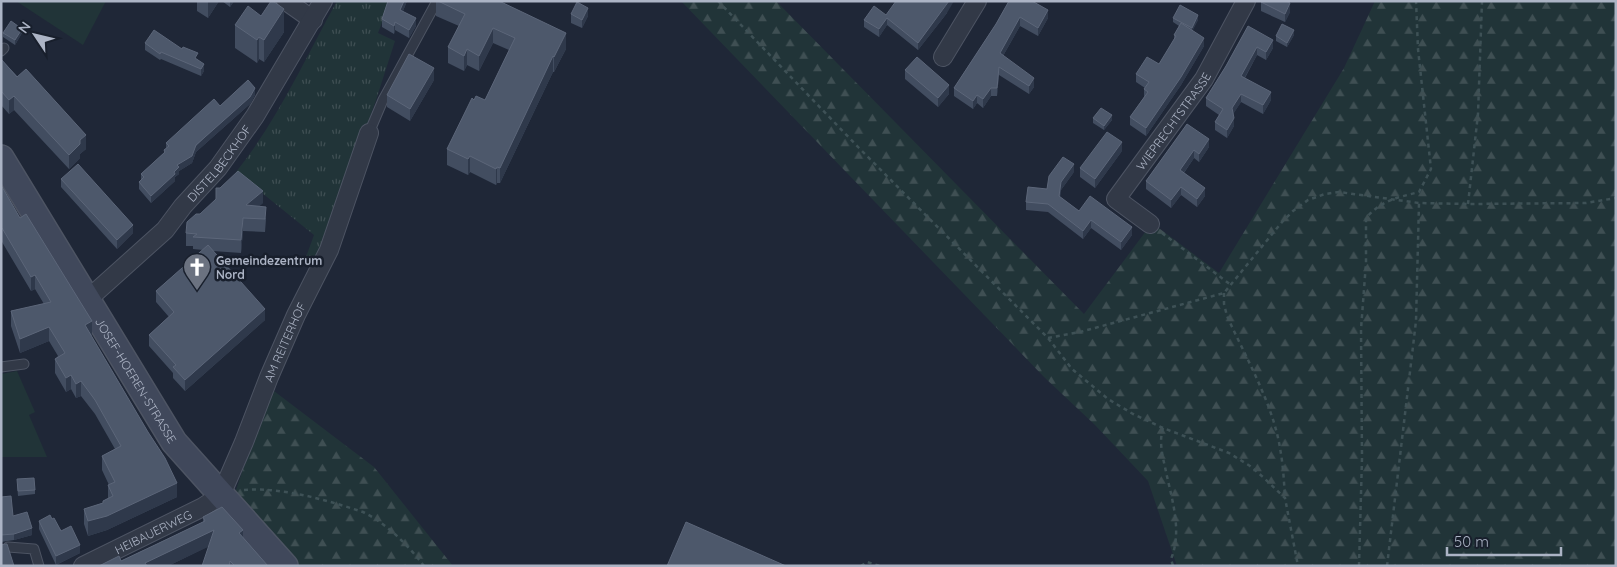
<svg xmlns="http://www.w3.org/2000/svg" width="1617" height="567" viewBox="0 0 1617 567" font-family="Quicksand,sans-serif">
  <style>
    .grass { fill: url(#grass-tufts) }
    .forest { fill: url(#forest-firs) }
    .garden { fill: #213438 }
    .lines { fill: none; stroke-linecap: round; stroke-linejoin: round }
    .lane-casing { stroke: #4d5463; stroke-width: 11 }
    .street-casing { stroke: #4d5463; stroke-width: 20 }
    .secondary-casing { stroke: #4d5463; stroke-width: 28 }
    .path { stroke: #3e5156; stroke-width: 2.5; stroke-dasharray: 4 4; stroke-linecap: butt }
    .lane { stroke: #323947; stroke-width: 9 }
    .street { stroke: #323947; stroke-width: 18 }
    .secondary { stroke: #40485b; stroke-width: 25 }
    .wall { fill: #424d60 }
    .shaded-wall { fill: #2f394b }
    .building { fill: #4d586b; stroke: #5c6679 }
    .labels { text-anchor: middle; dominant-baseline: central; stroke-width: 5; stroke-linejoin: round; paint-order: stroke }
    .street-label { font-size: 12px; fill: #acb4c5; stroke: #181f2c }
    .poi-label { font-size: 12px; font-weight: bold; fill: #acb4c5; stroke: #181f2c; text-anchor: start }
  </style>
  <defs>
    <pattern id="grass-tufts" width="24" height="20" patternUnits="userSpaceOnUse" patternTransform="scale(1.25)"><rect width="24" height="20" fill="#213438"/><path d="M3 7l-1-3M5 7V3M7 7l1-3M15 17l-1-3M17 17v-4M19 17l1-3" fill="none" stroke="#3f4f53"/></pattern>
    <pattern id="forest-firs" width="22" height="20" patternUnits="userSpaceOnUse" patternTransform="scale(1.25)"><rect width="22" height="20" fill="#213438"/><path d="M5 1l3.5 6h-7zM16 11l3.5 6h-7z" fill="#3f4f53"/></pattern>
  </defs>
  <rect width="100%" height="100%" fill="#1f2737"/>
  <path class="grass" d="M337 1H390L378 33 395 41 376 100 318 261 306 257 314 235 236 172C277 121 305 59 337 1Z"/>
  <path class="forest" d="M681 1H776L1084 314 1152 223 1219 273 1344 68 1375 1H1616V566H1177L1148 481 1095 425 1044 377Z
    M270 388 374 467 453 566H297L234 496Z"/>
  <path class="garden" d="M16 1H106L83 45Z
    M17 371 35 412 29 415 47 457H1V374Z"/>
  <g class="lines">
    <g class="lane-casing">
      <path id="lane" d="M1 51 4 48
        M369 133 383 100 437 1
        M1 367 24 364
        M8 547 34 549 39 566"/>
    </g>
    <g class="street-casing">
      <g id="street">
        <path d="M286 1 313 20"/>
        <path d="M943 57 977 1"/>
        <path id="s1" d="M1150 224 1116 199 1204 79 1246 1"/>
        <path id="s2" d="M87 300 165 230 183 206 218 168 255 116 323 1"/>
        <path id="s3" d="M83 566 203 507 221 495 244 442 269 377 296 315 329 250 369 133"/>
      </g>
    </g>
    <g class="secondary-casing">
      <g id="secondary">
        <path id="s4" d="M1 158 174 442 285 566"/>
      </g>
    </g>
    <path class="path" d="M718 1 859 148 1048 338 1072 369 1108 399 1133 414 1163 428 1229 453 1250 466 1263 477 1285 498 1298 566
      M1468 204 1478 114 1482 1
      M1162 233 1231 285
      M1224 293V304L1227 316C1245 356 1273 404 1280 448 1283 464 1284 481 1285 498
      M1048 338 1080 332 1224 293 1282 222 1293 211 1308 200 1325 194 1339 192 1419 203 1468 204 1586 203 1616 198
      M1163 428C1159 441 1162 454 1165 467 1171 497 1183 530 1171 559L1173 566
      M244 490C283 487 326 500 363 512 386 523 408 545 424 566
      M861 566 867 562 880 566
      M1359 566 1362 458 1361 329 1366 263V218C1382 200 1396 198 1419 192L1431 169 1418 49 1416 1
      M1387 566 1416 321 1419 203"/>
    <use href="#lane" class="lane"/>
    <use href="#street" class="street"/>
    <use href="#secondary" class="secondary"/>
  </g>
  <path class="wall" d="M197 1H219L208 18 197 11Z
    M222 1H234L230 7Z
    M388 1H407L403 11 416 26 409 38 395 30 394 34 382 27V19Z
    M436 1H499L566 49 554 72H553L500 183H497L496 185 470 172 468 175 447 165V149L474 100H485L509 50 493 43 479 71 467 65 464 71 448 63V47L459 26 436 16Z
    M1009 1H1034L1033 2 1048 18 1038 36 1020 26 1003 56 1034 87 1029 94 999 75 997 96H991L983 108 977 103 973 109 954 96V88L996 24Z
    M1261 1 1290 12 1285 22 1261 11Z
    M947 13 918 50 887 25 879 37 864 27V20L886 15Z
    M571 14 588 16 582 28 571 23Z
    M1173 18 1198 20 1192 31 1204 46 1181 85 1146 136 1130 125V117L1144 97V89L1145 88 1136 82V74L1159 64 1174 40V35L1179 26 1173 22Z
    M235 25 284 32 264 62 259 59 257 63 235 48Z
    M1248 26 1273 48 1266 60 1257 55 1245 78 1271 100 1263 114 1241 102 1233 114 1234 126 1227 138 1215 130V122L1219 115 1206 106V98L1226 66Z
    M3 33H22L15 45 3 37Z
    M1294 35 1287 47 1276 41V36Z
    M145 43 198 60 204 71 201 76 161 59 160 60 145 50Z
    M1 59 86 149 80 154V158L69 169 14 110 9 114 1 105Z
    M905 70 949 94 938 107 905 79Z
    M434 80 410 121 387 107V95Z
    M255 95 250 104 196 152 192 163 179 171V174L175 177V181L151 203 139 189V182L141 180V174L164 153V150L166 149V143L220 106Z
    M1093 118 1112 120 1104 130 1093 123Z
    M1187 124 1209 147 1199 162 1194 158 1184 173 1205 196 1197 207 1181 195 1171 208 1146 189V181Z
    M1122 151 1095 188 1080 177V168Z
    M1074 172 1061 190 1060 197 1079 211 1132 235 1121 250 1091 228 1083 239 1048 212 1026 210V202L1047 189Z
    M61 179 133 233 117 249 61 187Z
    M1 185 20 218 92 335 91 336 177 497 107 530 88 536 84 524V509L103 503V501L108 498V485H109L102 470V456L115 449 95 414 81 396 76 398 71 389 66 392 55 373V359L58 356 49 341 20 353 11 326V311L44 304 35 289 31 291 2 242 1 243Z
    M263 203 259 206 266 219 265 232 243 231 241 253 213 251 265 320 185 391 173 378V373L149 346V335L169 317 156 302V291L203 250 193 249V246H186V233Z
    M17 484 35 490V494L18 496Z
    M1 497 13 516 32 535 14 540 1 542Z
    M203 517 243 537 268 566H202L209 546 168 566H99L121 561 203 522Z
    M52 519 80 553 56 565 39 529V521Z"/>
  <path class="shaded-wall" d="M208 1H219L208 18Z
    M230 1H234L230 7Z
    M404 1H407L400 18V10Z
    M949 1H954L947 13 918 50V43Z
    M1290 3V12L1285 22V14Z
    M588 8V16L582 28V20Z
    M284 9V32L264 62V40Z
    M1048 10V18L1038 36V28Z
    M1198 15V20L1192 32V28Z
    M1020 17V26L1000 61V53Z
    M416 18V26L409 38V30Z
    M887 18V25L879 37V29Z
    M395 22V30L394 34V26Z
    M493 28V43L479 71V56Z
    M22 29V33L15 45V40Z
    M1294 30V35L1287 47V43Z
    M566 33V49L554 72V57Z
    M259 37V59L257 63V40Z
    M1204 38V46L1181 85 1146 136V128Z
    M1273 40V48L1266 60V52Z
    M1257 47V55L1241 84V76Z
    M467 49V65L464 71V56Z
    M553 56V72L500 183V168Z
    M204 64V71L201 76V69Z
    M999 67V75L997 96V88Z
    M434 68V80L410 121V109Z
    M1034 78V87L1029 94V86Z
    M949 85V94L938 107V98Z
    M255 88V95L250 104 196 152 192 163 179 171V174L175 177V181L151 203V196L174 172 177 165Z
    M991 88V96L983 108V99Z
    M1271 92V100L1263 114V105Z
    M1241 94V102L1232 116V108Z
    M977 95V103L973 109V101Z
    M14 96V110L9 114V100Z
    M1112 115V120L1104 130V126Z
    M1234 118V126L1227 138V130Z
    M86 135V149L80 154V158L69 169V155L80 140Z
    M1209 139V147L1199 162V154Z
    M1122 142V151L1095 188V179Z
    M1194 150V158L1180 178V170Z
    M470 156V172L468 175V159Z
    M1074 164V172L1061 190 1059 204 1061 182Z
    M497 167V183L496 185V169Z
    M1181 187V195L1171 208V200Z
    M1205 188V196L1197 207V199Z
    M263 191V203L246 218V205Z
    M243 218V231L241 253V240Z
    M1091 220V228L1083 239V231Z
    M133 225V233L117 249V240Z
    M1132 227V235L1121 250V242Z
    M1 228H2V242L1 243Z
    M35 275V289L31 291V277Z
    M265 309V320L185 391V380Z
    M92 321V335L85 339V325Z
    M49 327V341L20 353V339Z
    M71 375V389L66 392V378Z
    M81 381V396L76 398V384Z
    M177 483V497L107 530 88 536V521Z
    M32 528V535L14 540V534Z
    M214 530V544L168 566H145V563Z
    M243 530V544L239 533Z
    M80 545V553L56 565V556Z"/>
  <path class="building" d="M271 1H273L284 9 264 40 259 37 257 40 235 25 248 6 261 16Z
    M388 1H404L400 10 416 18 409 30 395 22 394 26 382 19Z
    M438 1H499L566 33 554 57 553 56 500 168 497 167 496 169 470 156 468 159 447 149 472 98 474 100 476 96 485 100 515 38 493 28 479 56 467 49 464 56 448 47 465 14Z
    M896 1H949L918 43 887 18 879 29 864 20 874 6 886 15Z
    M1009 1H1032L1048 10 1038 28 1020 17 1000 53 1034 78 1029 86 999 67 997 88H991L983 99 977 95 973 101 954 88 996 24Z
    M1261 1H1286L1290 3 1285 14 1261 2Z
    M577 2 588 8 582 20 571 14Z
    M1180 5 1198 15 1192 28 1173 18Z
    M11 21 22 29 15 40 3 33Z
    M1181 23 1204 38 1181 77 1146 128 1130 117 1148 92 1144 89 1149 82 1136 74 1147 57 1159 64 1176 36 1174 35Z
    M1282 24 1294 30 1287 43 1276 36Z
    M1248 26 1273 40 1266 52 1257 47 1241 76 1271 92 1263 105 1241 94 1232 108 1234 118 1227 130 1215 122 1223 109 1206 98 1226 66Z
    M154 30 182 49 183 47 198 53 195 58 204 64 201 69 161 52 160 54 145 43Z
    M409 54 434 68 410 109 387 95Z
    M917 57 949 85 938 98 905 70Z
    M1 59 17 77 26 69 86 135 80 140V144L69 155 14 96 9 100 1 91Z
    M248 80 255 88 250 97 196 145 192 156 177 165 179 167 174 172 175 174 151 196 139 182 144 177 141 174 165 152 164 150 169 146 166 143 214 99 220 106Z
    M1101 108 1112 115 1104 126 1093 118Z
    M1187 124 1209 139 1199 154 1194 150 1180 170 1205 188 1197 199 1181 187 1171 200 1146 181Z
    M1107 132 1122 142 1095 179 1080 168Z
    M1063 157 1074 164 1061 182 1059 196 1079 211 1090 196 1132 227 1121 242 1091 220 1083 231 1048 204 1026 202 1028 187 1047 189 1049 176Z
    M78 164 133 225 117 240 61 179Z
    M238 171 263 191 246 205 266 207 265 219 243 218 241 240 193 237 197 234 186 233 187 222 196 214H200L216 199V188H220Z
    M1 185 20 218 26 214 92 321 85 325 148 432 165 458 177 483 107 516 88 521 84 509 103 503V501L113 496 108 485 115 482 102 456 121 446 95 400 81 381 76 384 71 375 66 378 55 359 65 353 49 327 20 339 11 311 51 302 35 275 31 277 2 228H1Z
    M208 245 265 309 185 380 173 367 176 365 149 335 174 312 156 291Z
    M34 478 35 490 18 491 17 479Z
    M11 496 13 516 27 512 32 528 14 534 1 535V497Z
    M222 507 243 530 239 533 268 566H235L230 561 229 566H202L214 530 145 563 147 566H99L119 556 121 561 157 544 205 521 203 517Z
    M50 515 52 519 54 518 61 531 71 526 80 545 56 556 39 521Z
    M686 522 786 566H667Z
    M5 544H7L14 566H1V545Z"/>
  <defs>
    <g id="church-pin" transform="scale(1.4375)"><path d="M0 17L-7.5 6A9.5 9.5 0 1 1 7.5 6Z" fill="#6b7280" stroke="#181f2c"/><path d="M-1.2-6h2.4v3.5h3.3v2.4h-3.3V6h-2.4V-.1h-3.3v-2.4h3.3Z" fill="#fff"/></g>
  </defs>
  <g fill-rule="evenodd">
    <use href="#church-pin" x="197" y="267"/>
  </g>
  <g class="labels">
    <g class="street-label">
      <text stroke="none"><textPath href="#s1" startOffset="139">WIEPRECHTSTRASSE</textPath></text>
      <text stroke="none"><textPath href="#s2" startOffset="191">DISTELBECKHOF</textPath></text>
      <text stroke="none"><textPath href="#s3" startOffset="321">AM REITERHOF</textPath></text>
      <text stroke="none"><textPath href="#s4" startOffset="260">JOSEF-HOEREN-STRASSE</textPath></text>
      <text stroke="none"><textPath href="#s3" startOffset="78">HEIBAUERWEG</textPath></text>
    </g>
    <g class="poi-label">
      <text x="216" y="260">Gemeindezentrum<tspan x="216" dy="14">Nord</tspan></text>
    </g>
  </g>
  <rect width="1617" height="567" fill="none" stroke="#acb4c5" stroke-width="5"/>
  <g transform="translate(35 35) rotate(305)" stroke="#181f2c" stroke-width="4" paint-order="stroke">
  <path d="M0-4L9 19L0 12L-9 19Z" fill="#acb4c5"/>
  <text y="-8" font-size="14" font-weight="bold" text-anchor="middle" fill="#acb4c5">N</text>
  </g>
  <path d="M1447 547v8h114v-8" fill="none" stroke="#acb4c5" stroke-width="2.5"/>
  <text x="1454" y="547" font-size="15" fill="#acb4c5" stroke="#181f2c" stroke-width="4" paint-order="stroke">50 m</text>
</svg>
